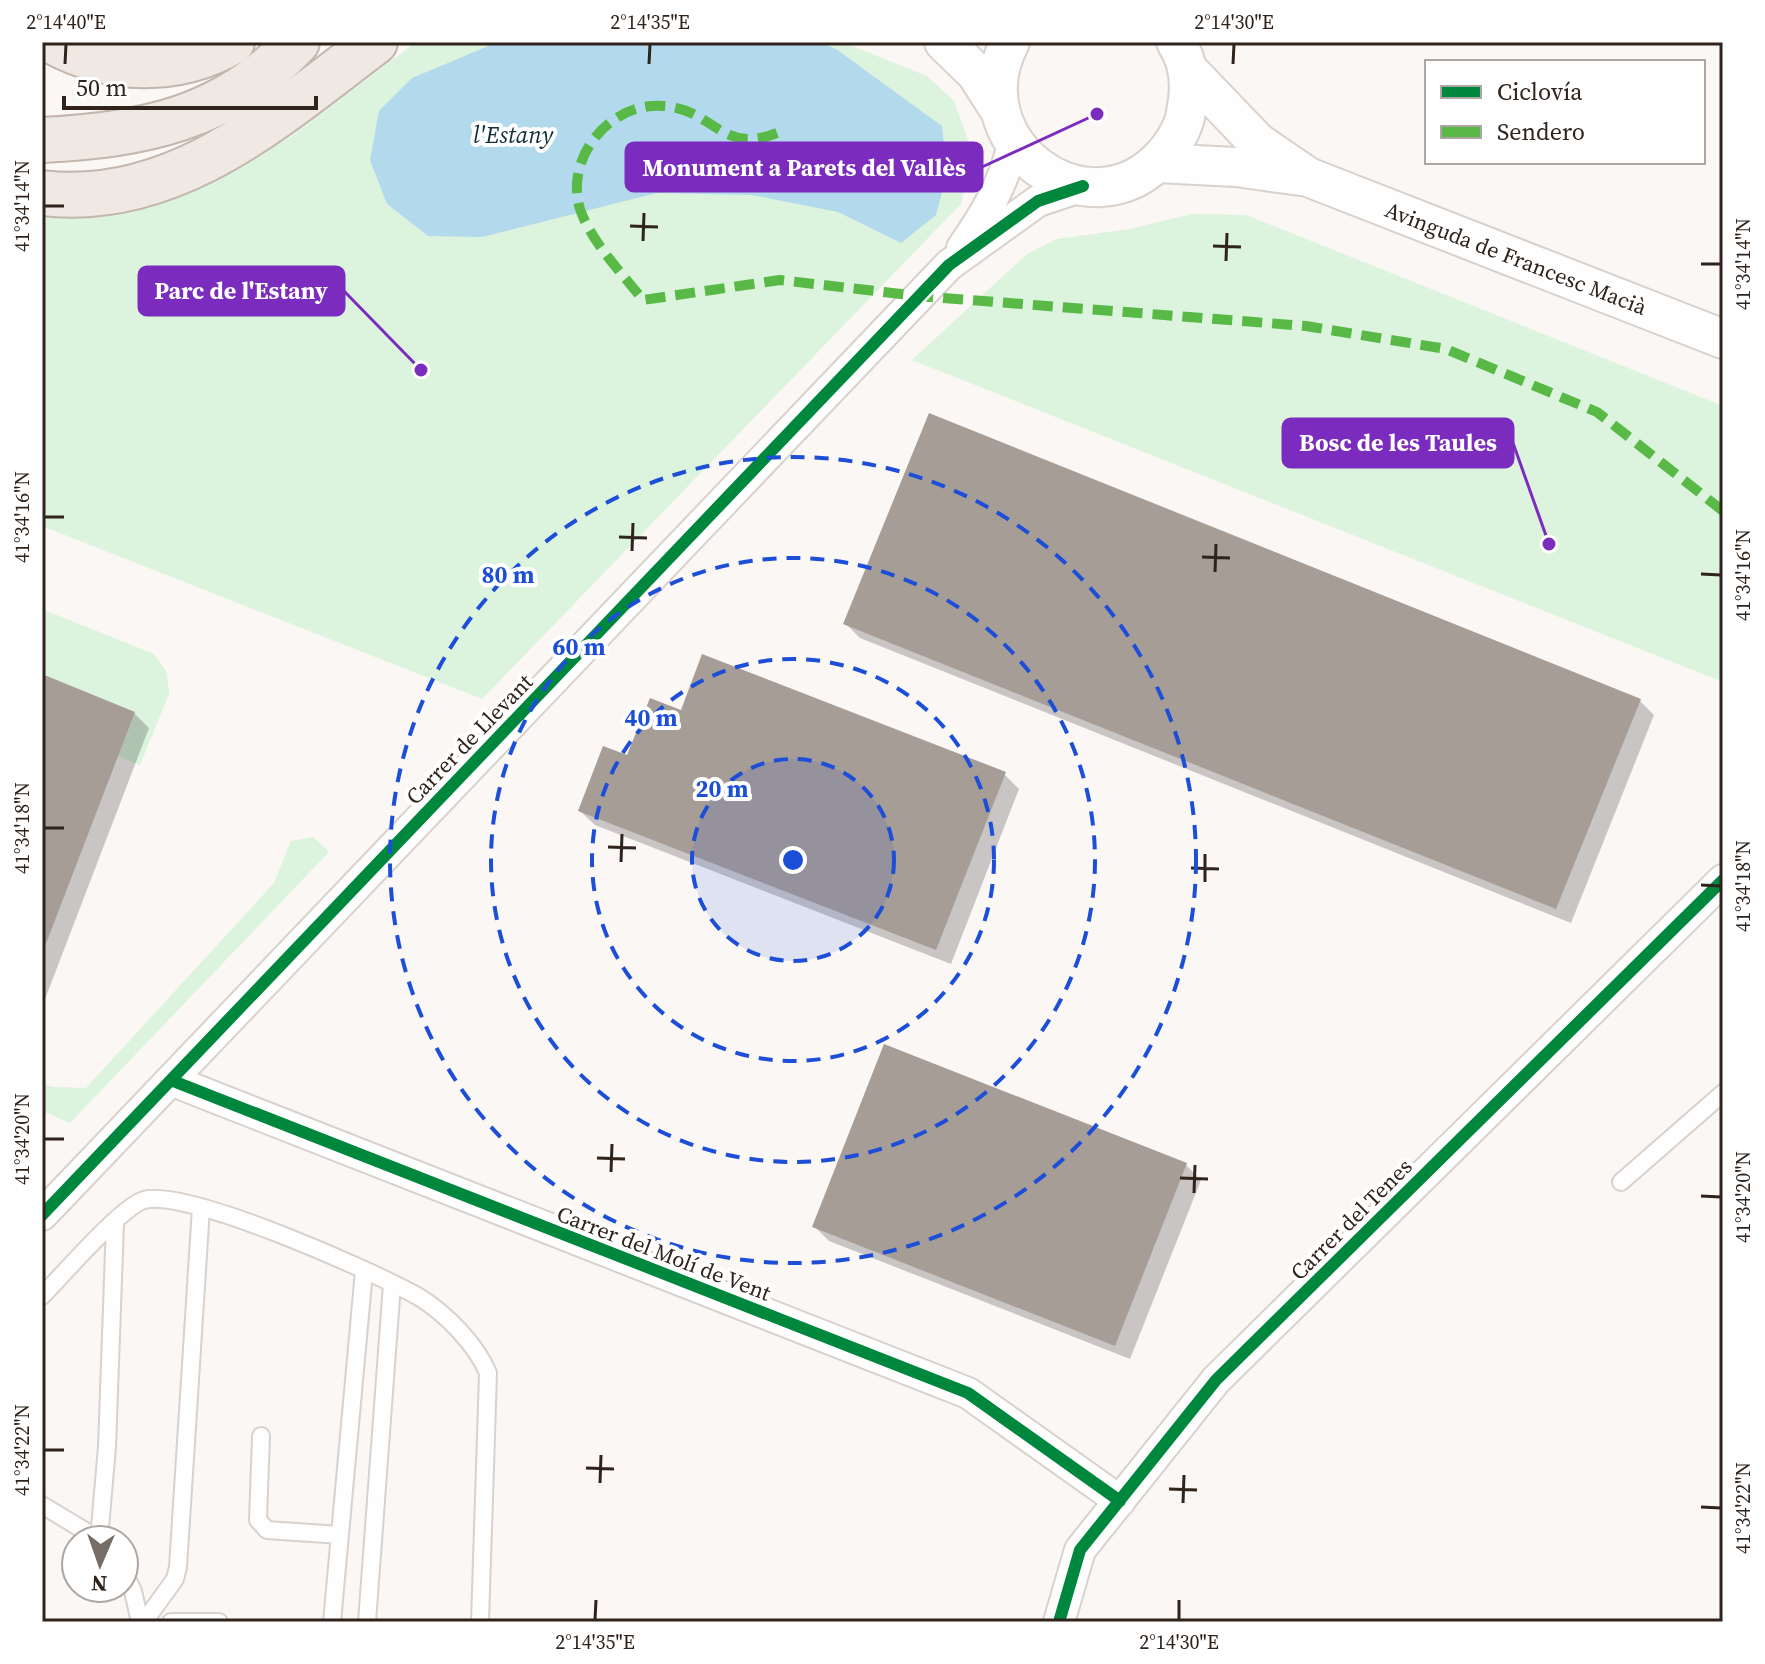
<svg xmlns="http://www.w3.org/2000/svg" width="1765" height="1664" viewBox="0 0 1765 1664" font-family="'Source Serif 4',serif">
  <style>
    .green { fill: #dcf3dd }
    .water { fill: #b3daec }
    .shadow { fill: #0003 }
    .building { fill: #a69d96 }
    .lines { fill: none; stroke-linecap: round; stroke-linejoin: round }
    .service-casing { stroke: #d9d1cc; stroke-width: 20 }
    .minor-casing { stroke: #d9d1cc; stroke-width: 34 }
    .tertiary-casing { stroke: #d9d1cc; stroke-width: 42 }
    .trunk-casing { stroke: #c2b6ad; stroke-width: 48 }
    .service { stroke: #fefefe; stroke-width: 16 }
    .minor { stroke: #fefefe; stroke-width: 30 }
    .tertiary { stroke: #fefefe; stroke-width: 38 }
    .trunk { stroke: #f0e9e3; stroke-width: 44 }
    .quiet { stroke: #58b947; stroke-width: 10; stroke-dasharray: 20 10; stroke-linecap: butt }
    .cycleway-casing { stroke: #fff; stroke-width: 17 }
    .cycleway { stroke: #00873e; stroke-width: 12 }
    .ticks { fill: none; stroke: #2f231b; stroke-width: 3 }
    .ring { fill: none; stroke: #1d4ed8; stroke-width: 4; stroke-dasharray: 14 10 }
    .labels { text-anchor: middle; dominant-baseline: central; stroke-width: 8; stroke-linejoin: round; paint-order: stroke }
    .street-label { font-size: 22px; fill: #2f231b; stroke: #fff }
    .water-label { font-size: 24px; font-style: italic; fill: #132f3a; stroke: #fff }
    .centre { fill: #1d4ed8; stroke: #fff; stroke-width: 4 }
    .ring-label { font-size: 24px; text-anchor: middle; font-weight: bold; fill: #1d4ed8; stroke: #fff; stroke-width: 8; stroke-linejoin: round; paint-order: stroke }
    .leader { fill: none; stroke: #7b2cbf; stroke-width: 3 }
    .callout-dot { fill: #7b2cbf; stroke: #fff; stroke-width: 3 }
    .callout { fill: #7b2cbf; stroke: #7b2cbf; stroke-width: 3 }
    .callout-label { font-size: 24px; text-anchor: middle; font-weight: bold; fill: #fff }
    .neatline { fill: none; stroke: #2f231b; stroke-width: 3 }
    .ticks-label { font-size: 20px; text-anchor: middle; fill: #2f231b }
  </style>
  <rect width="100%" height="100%" fill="#faf7f5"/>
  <path class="green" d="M416 42H842L927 76 954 101 973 154 961 204 482 699 42 526V211L89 214 171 200 291 137Z
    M1192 214 1246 215 1723 406V682L912 360 1027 254 1057 239 1130 229Z
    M42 609 154 654 167 673 169 694 140 765 118 756 135 712 42 674Z
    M313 837 329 852 70 1123 42 1111V1083L52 1087 86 1088 274 883 291 841Z"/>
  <path class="water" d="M498 42H819L836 49 942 126 947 174 936 215 901 243 838 212 752 195 657 193 482 237 428 236 387 204 370 160 379 111 412 78Z"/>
  <path class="shadow" d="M845 623 1640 701 1654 715 1571 923 860 638Z
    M42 677 134 713 149 728 42 1007Z
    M682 713 1004 774 1019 789 951 964 595 825 580 811 629 758Z
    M1186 1165 1201 1180 1130 1359 829 1241 814 1226Z"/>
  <path class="building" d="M929 413 1641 699 1556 909 843 624Z
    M702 654 1006 772 936 950 578 811 603 746 627 755 650 698 681 710Z
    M42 674 135 712 42 954Z
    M884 1044 1187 1163 1115 1346 812 1227Z"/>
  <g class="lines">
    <g class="service-casing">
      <path id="service" d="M1621 1182 1723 1093
        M42 1296C62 1276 121 1207 144 1200 187 1188 375 1272 419 1297 445 1313 476 1344 488 1373L480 1622
        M261 1436 258 1520 267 1530 340 1535
        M42 1505 100 1540
        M99 1539 107 1447 115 1223
        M124 1573 133 1591 140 1622
        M144 1622 175 1579 178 1567 201 1208
        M171 1622H219
        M332 1622 364 1271
        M367 1622 392 1284"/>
    </g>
    <g class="minor-casing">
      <path id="minor" d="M962 248C985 215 1004 183 1013 144
        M173 1081 968 1393 1120 1501
        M42 1215 949 265 1038 201 1083 186
        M1059 1622 1080 1550 1216 1380 1723 880"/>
    </g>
    <g class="tertiary-casing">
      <path id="tertiary" d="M944 42 976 73 999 109
        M1010 42C957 143 1090 239 1164 155 1174 143 1184 128 1186 112 1191 89 1190 63 1176 42
        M1188 70 1257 142 1308 177 1723 339
        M1156 163 1236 167 1301 176"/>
    </g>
    <g class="trunk-casing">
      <path id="trunk" d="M54 42C109 72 177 74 232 42
        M42 140C143 135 225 119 297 42
        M42 193C174 209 277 116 375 42"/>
    </g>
    <use href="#service" class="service"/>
    <use href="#minor" class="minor"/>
    <use href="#tertiary" class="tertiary"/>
    <use href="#trunk" class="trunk"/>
    <path class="quiet" d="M777 133C721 155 715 110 664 106 611 101 564 157 580 209 591 242 622 273 643 300L780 280 918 296 1306 326 1446 349 1597 412 1723 511"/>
    <g class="cycleway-casing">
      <path id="cycleway" d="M173 1081 968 1393 1120 1501
        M42 1215 949 265 1038 201 1083 186
        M1059 1622 1080 1550 1216 1380 1723 880"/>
    </g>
    <use href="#cycleway" class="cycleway"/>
  </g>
  <path class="ticks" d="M65 64 66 44M649 64 650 44M1233 64 1234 44M44 206H64M630 226 658 227M643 241 644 213M1213 246 1241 247M1226 261 1227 233M1701 264H1721M44 517H64M619 537 647 538M632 551 633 523M1202 557 1230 558M1215 572 1216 544M1701 574 1721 575M44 828H64M608 847 636 848M621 862 622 834M1191 868 1219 869M1205 882V854M1701 885 1721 886M44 1139H64M597 1158 625 1159M611 1172 612 1144M1180 1178 1208 1179M1194 1193 1195 1165M1701 1196 1721 1197M44 1450H64M586 1468 614 1469M600 1483 601 1455M1169 1489 1197 1490M1183 1503 1184 1475M1701 1507 1721 1508M595 1620 596 1600M1179 1620V1600"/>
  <circle cx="793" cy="860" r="101" fill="#1d4ed8" fill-opacity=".12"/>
  <g class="ring">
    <circle cx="793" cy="860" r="101"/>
    <circle cx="793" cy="860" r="201"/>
    <circle cx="793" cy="860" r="302"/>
    <circle cx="793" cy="860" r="403"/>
  </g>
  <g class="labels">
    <g class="street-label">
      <text transform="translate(1516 258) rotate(21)">Avinguda de Francesc Macià</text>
      <text transform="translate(469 739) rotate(-46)">Carrer de Llevant</text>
      <text transform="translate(1351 1219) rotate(-45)">Carrer del Tenes</text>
      <text transform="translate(664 1253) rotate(21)">Carrer del Molí de Vent</text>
    </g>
    <g class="water-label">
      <text x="513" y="134">l'Estany</text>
    </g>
  </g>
  <circle cx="793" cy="860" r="12" class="centre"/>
  <g class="ring-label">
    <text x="508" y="583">80 m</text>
    <text x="579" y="655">60 m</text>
    <text x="651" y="726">40 m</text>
    <text x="722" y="797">20 m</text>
  </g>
  <path class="leader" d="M1097 114L982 167M421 370L344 291M1549 544L1513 443"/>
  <g class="callout-dot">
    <circle cx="1097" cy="114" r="8"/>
    <circle cx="421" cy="370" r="8"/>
    <circle cx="1549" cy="544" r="8"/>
  </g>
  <g class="callout">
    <rect x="626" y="143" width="356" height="48" rx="8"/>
    <rect x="139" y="267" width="205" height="48" rx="8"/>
    <rect x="1283" y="419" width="230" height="48" rx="8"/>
  </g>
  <g class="callout-label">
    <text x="804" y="176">Monument a Parets del Vallès</text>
    <text x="241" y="299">Parc de l'Estany</text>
    <text x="1398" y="451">Bosc de les Taules</text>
  </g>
  <rect width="1765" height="1664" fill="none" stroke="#ffffff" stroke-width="88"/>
  <rect x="1425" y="60" width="280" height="104" fill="#ffffff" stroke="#aca7a4" stroke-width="2"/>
  <rect x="1441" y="86" width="40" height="12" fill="#00873e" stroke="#aca7a4" stroke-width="2"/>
  <text x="1497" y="100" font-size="24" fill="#2f231b">Ciclovía</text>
  <rect x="1441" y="126" width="40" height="12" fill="#58b947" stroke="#aca7a4" stroke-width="2"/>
  <text x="1497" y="140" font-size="24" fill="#2f231b">Sendero</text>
  <g transform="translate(100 1564) rotate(182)"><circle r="38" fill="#ffffff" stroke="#aca7a4" stroke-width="2"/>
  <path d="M0-6L14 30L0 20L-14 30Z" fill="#766d67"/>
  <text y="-12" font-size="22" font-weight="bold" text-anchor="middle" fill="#2f231b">N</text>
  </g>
  <path d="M64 96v12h252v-12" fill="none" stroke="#2f231b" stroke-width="4"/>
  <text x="76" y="96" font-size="24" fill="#2f231b" stroke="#ffffff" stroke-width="6" paint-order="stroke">50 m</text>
  <rect x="44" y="44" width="1677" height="1576" class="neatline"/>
  <g class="ticks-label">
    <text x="66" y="29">2°14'40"E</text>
    <text x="650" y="29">2°14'35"E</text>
    <text x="1234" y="29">2°14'30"E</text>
    <text transform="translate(22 206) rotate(-90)" y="7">41°34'14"N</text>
    <text transform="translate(1743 264) rotate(-90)" y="7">41°34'14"N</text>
    <text transform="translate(22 517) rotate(-90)" y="7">41°34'16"N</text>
    <text transform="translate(1743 575) rotate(-90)" y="7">41°34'16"N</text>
    <text transform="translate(22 828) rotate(-90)" y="7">41°34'18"N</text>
    <text transform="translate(1743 886) rotate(-90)" y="7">41°34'18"N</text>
    <text transform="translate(22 1139) rotate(-90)" y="7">41°34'20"N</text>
    <text transform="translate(1743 1197) rotate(-90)" y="7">41°34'20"N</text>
    <text transform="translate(22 1450) rotate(-90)" y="7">41°34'22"N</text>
    <text transform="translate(1743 1508) rotate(-90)" y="7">41°34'22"N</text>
    <text x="595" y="1649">2°14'35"E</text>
    <text x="1179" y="1649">2°14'30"E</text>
  </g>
</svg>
